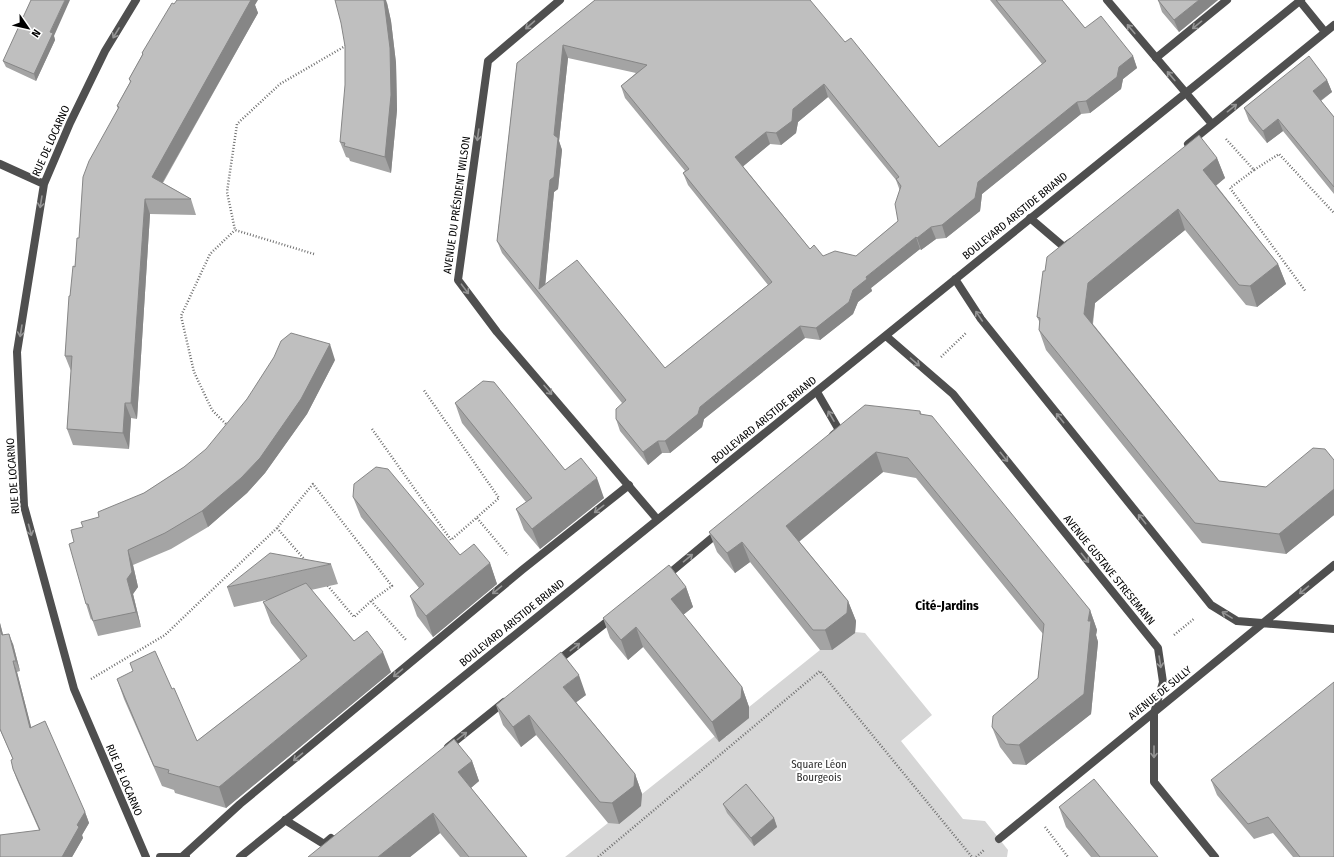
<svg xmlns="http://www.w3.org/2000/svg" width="1334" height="857" viewBox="0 0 1334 857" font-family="'Fira Sans Condensed',sans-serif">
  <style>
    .green { fill: #d6d6d6 }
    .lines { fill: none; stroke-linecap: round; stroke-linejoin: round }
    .path { stroke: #717171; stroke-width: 2.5; stroke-dasharray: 1 2; stroke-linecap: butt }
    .service { stroke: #4f4f4f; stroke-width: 8 }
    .minor { stroke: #4f4f4f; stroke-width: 8 }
    .wall { fill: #a4a4a4; fill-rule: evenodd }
    .shaded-wall { fill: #868686 }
    .building { fill: #bfbfbf; stroke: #868686; fill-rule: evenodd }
    .oneway { stroke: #959595 }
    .labels { text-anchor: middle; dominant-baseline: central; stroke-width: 4; stroke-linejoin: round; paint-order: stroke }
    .street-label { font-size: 11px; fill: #000; stroke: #fff }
    .park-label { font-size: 11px; fill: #2d2d2d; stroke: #fff }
    .quarter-label { font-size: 13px; font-weight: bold; fill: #000; stroke: #fff }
  </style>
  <rect width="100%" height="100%" fill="#fff"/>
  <path class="green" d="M855 632 865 633 932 715 901 741 963 819 985 821 1008 850 1007 857H565L608 823H619L641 806 642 794 715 736 726 737 749 707 820 650H832Z"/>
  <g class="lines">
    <path class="path" d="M1226 139 1254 170 1279 154 1334 213
      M1254 170 1230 188 1306 292
      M314 254 235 230 227 192 237 124 280 84 347 45
      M941 357 966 333
      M228 426 212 410 194 372 181 316 210 254 235 230
      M372 429 451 540 499 498 423 389
      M477 518 508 555
      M277 528 305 560
      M371 601 406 640
      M1174 635 1195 618
      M91 679 165 635 277 528 313 484 392 586 371 601 354 617 327 585
      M1045 827 1068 857
      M598 857 820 671 972 857
      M976 857 984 850"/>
    <path class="service" d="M1299 0 1325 32
      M1156 58 1227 0
      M1186 93 1212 124
      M1188 144 1334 25
      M1030 218 1064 247 1071 242
      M817 392 839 430 833 435
      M665 577 719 532
      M556 662 613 617
      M448 747 504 702
      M285 820 324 844 331 838
      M183 856 240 804 522 570 629 485"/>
    <path class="minor" d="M136 0 105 51 70 123 44 184 17 352 24 506 74 689 146 857
      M560 0 488 61 458 280 497 332 657 519
      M1107 0 1186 93
      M0 164 44 184
      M955 279 981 319 1211 605 1237 621 1334 629
      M886 336 953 394 1158 648 1163 682 1154 713V782L1215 857
      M999 839 1334 565
      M160 857H186
      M240 857 1301 0"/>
  </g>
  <path class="wall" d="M595 0 845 42 939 147 1042 64 990 0H1062L1085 28 1133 56 1137 68 1123 79 1121 89 1090 113 1081 114 982 194 980 211 946 238 936 239 921 250 920 249 871 288 872 291 858 302 853 314 820 340 805 338 704 419 702 427 670 453H662L648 465 620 431 616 419 622 403 502 253 497 241 517 63ZM568 58 636 73 621 86 625 98 685 171 683 173 688 185 768 285 665 368 545 285 554 192 558 189 562 150 559 141ZM828 97 896 180 900 191 898 221 856 256H823L810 249 743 166 770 144 781 145 796 133 798 122Z
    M1158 0H1218L1179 32 1162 12Z
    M387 3 391 21 396 63 397 110 391 173 350 161 349 158 346 157 340 142Z
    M174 4 255 5 258 13 163 183 191 199 196 215 150 214 137 419 131 418 129 449 73 445 67 429 71 371 65 356 70 296 79 238 118 109 117 106 130 82 129 79 142 55V53Z
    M54 36 55 40 36 81 6 67 3 61Z
    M1327 80 1332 92 1321 101 1334 117V194L1283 131 1267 143 1249 121 1244 108Z
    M1217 158 1225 178 1216 185 1278 264 1286 284 1257 307 1246 305 1185 230 1095 303 1093 324 1219 481 1266 487 1334 460V515L1286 554 1202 543 1046 350 1039 330 1040 323 1037 317 1045 271Z
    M335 360 307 414 265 473 247 493 208 527 171 549 133 565 138 587 133 594 141 627 98 636 92 619 91 620 86 604 74 542 83 527 99 517 144 493 184 467Z
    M455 403 565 470 604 498 540 549 524 530 516 509 526 502 462 423Z
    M920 411 922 415 1090 610 1097 630 1096 635 1098 642 1091 714 1026 765 1013 764 1000 747 992 727 1038 678 1043 634 916 478 883 472 799 541 848 601 856 621 855 633 832 650H820L750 562 735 573 717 552 709 532Z
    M353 497 460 555 490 563 497 584 433 637 417 616 410 596 419 588 361 517Z
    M331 564 338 584 311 590 354 641 391 672 226 808 175 793 174 790 162 786 124 699 117 679 197 741 301 661 271 623 263 602 271 599 234 607 227 587Z
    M686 587 693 607 683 615 742 687 749 707V718L719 742 643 647 628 660 610 638 603 618Z
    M0 623 3 635 13 644 20 671 17 672 31 727 85 812 89 823 82 835 83 838 72 857H0L39 830 17 780 13 769V759L0 730Z
    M586 695 576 702 635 774 642 794 641 806 619 824 608 823 536 735 521 747 503 725 496 705Z
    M472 761 479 781 471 788 527 857H460L440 833 410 857H308Z
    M1211 780 1334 857H1293L1273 833 1254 839 1217 795Z
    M723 804 774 818 777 827 754 846 727 813Z
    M1059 807 1158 857H1091L1066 827Z"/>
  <path class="shaded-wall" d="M65 0H70L54 36 55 40 36 81 34 74 50 32Z
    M249 0H258L255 5 258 13 157 192 152 177Z
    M384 0H386L387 3 391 21 396 63 397 110 391 173 385 157Z
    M1199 0H1218L1179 32 1174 20Z
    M563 45 568 58 559 141 562 150 558 189 554 192 544 298 539 289Z
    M1133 56 1137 68 1123 79 1121 89 1090 113 1086 101 1119 67Z
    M1327 80 1332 92 1317 103 1313 91Z
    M824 84 828 97 798 122 796 133 781 145 776 133 793 109Z
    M1077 102 1081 114 982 194 980 211 946 238 942 225 978 182Z
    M1278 119 1283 131 1267 143 1263 131Z
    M766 132 770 144 740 169 735 157Z
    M1217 158 1225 178 1211 190 1203 170Z
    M145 199 150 214 137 419 131 403Z
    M1178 209 1185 230 1095 303 1091 334 1084 314 1088 283Z
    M931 227 936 239 921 250 917 238Z
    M916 237 920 249 871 288 872 291 858 302 853 314 820 340 816 328 866 277Z
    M1278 264 1286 284 1257 307 1250 286Z
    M800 326 805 338 704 419 702 427 670 453 665 441 700 407Z
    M330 344 335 360 307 414 265 473 247 493 208 527 202 511Z
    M125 403 131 418 129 449 123 433Z
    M658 441 662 453 648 465 643 452Z
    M876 452 883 472 794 546 786 526Z
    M597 478 604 498 540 549 532 529Z
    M1334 489V515L1286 554 1279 534Z
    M742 542 750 562 735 573 727 553Z
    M128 550 133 565 138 587 133 594 141 627 136 612 127 579Z
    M490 563 497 584 433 637 426 616Z
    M686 587 693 607 678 619 671 599Z
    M848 601 856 621 855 633 832 650 825 630Z
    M1090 610 1097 630 1096 635 1098 642 1091 714 1026 765 1019 745 1088 621Z
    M0 623 6 646 0 629Z
    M636 627 643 647 628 660 621 640Z
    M9 634 13 644 20 671 16 661Z
    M383 652 391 672 226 808 219 787Z
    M13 661 17 672 34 738 30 728Z
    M579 675 586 695 570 707 563 687Z
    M742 687 749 707V718L719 742 712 722Z
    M529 715 536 735 521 747 513 727Z
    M472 761 479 781 466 792 458 772Z
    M635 774 642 794 641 806 619 824 612 803Z
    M85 812 89 823 82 835 83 838 72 857H62L77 825Z
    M433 813 440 833 410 857H378Z
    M774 818 777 827 754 846 751 838Z"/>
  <path class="building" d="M31 0H65L50 32 53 33 34 74 3 61Z
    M177 0H251L152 177 191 199H145L131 403H125L123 433 67 429 72 356H65L69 296H70L73 266 75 267 77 238H79L83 177 89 161 119 107 117 106 131 81 129 79 143 54 142 53 172 3 174 4Z
    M335 0H384L390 48 391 95 385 157 344 146 345 143 340 142 345 85V46L341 23Z
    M595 0H810L845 42 851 38 939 147 1046 61 996 0H1062L1085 28 1101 16 1133 56 1119 67 1117 77 1086 101 1077 102 978 182 975 198 942 225 931 227 917 238 916 237 866 277 867 279 853 290 849 302 816 328 800 326 700 407 698 414 665 441H658L643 452 616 419V409L626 400 497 241 517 63ZM563 45 647 65 621 86 689 169 683 173 772 282 665 368 577 260 539 289 550 180 554 177 558 138 554 135ZM824 84 899 177 896 179 901 186 895 204 898 221 856 256 835 251 823 256 814 245 810 249 735 157 766 132 776 133 792 121 793 109Z
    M1158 0H1199L1174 20Z
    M1309 56 1327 80 1313 91 1334 117V187L1278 119 1263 131 1244 108Z
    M1199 135 1217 158 1203 170 1278 264 1250 286 1239 285 1178 209 1088 283 1084 314 1219 481 1266 487 1313 448 1325 449 1334 460V489L1279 534 1195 523 1039 330 1040 318 1037 317 1043 271H1045L1047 257Z
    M291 333 330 344 301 399 260 458 241 478 202 511 165 533 128 550 132 572 127 579 136 612 93 621 88 604H86L69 544 74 542 71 530 83 527 81 522 99 517 98 512 144 493 184 467 206 449 247 399 274 357 281 341Z
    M483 381 494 382 565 470 581 458 597 478 532 529 516 509 532 498 455 403Z
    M865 405 920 411V414L932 416 1090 610 1088 621H1091L1084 694 1019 745 1006 744 992 727 993 716 1038 678 1044 624 908 458 876 452 786 526 848 601 847 613 825 630H813L742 542 727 553 709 532Z
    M376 467 388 469 460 555 474 544 490 563 426 616 410 596 424 584 353 497 354 484Z
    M270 553 331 564 227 587Z
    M669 565 686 587 671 599 742 687 741 698 712 722 636 627 621 640 603 618Z
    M306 583 354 641 367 631 383 652 219 787 168 773 169 770 154 766 117 679 133 671 130 663 155 651 172 689 174 688 197 741 307 656 263 602Z
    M0 629 2 635 9 634 16 661H13L30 728 45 721 85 812 77 825 79 827 62 857H0V835L40 830 13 769 11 760 13 759 0 729Z
    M561 652 579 675 563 687 635 774 634 786 612 803 600 802 529 715 513 727 496 705Z
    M1334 682V857H1300L1268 817 1248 824 1211 780Z
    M454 739 472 761 458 772 527 857H469L433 813 378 857H308Z
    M1094 779 1158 857H1100L1059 807Z
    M746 784 774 818 751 838 723 804Z"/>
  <defs><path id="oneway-shaft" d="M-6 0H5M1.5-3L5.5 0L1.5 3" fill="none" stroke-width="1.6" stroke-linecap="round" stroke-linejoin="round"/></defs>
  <g class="oneway">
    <use href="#oneway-shaft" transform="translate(530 25) rotate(139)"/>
    <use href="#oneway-shaft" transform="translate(1197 25) rotate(141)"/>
    <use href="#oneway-shaft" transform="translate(1131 29) rotate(-130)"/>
    <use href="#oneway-shaft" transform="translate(116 33) rotate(121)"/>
    <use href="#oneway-shaft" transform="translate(1171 76) rotate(-130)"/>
    <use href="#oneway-shaft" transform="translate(1232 108) rotate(-39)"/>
    <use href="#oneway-shaft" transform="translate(478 135) rotate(98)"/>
    <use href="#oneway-shaft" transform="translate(41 202) rotate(99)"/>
    <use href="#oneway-shaft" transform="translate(465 289) rotate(53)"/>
    <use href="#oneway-shaft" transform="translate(979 316) rotate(-124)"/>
    <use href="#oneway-shaft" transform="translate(21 331) rotate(99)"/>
    <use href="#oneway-shaft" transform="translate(915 362) rotate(41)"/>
    <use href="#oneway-shaft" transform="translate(548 390) rotate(49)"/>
    <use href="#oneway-shaft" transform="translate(831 416) rotate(-120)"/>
    <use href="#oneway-shaft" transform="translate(1060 418) rotate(-129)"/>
    <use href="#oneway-shaft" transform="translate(1004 457) rotate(51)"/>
    <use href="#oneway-shaft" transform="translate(599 509) rotate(142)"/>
    <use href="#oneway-shaft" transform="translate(1142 519) rotate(-129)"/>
    <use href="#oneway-shaft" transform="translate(30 530) rotate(75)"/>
    <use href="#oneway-shaft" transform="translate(688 558) rotate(-40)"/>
    <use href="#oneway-shaft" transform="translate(1085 558) rotate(51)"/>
    <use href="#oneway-shaft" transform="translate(497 590) rotate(140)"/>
    <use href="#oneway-shaft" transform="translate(1304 590) rotate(140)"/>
    <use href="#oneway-shaft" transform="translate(1227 615) rotate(-149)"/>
    <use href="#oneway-shaft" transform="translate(575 647) rotate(-38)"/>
    <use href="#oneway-shaft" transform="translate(1160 662) rotate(81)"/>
    <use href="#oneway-shaft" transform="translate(398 673) rotate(140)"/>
    <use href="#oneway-shaft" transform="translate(462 736) rotate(-38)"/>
    <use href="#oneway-shaft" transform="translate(1154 752) rotate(90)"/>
    <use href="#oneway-shaft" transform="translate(298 757) rotate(140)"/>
  </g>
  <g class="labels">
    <g class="street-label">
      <text transform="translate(51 141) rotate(-66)">RUE DE LOCARNO</text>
      <text transform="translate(457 205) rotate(-82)">AVENUE DU PRÉSIDENT WILSON</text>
      <text transform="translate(1015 216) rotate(-39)">BOULEVARD ARISTIDE BRIAND</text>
      <text transform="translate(764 420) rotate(-39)">BOULEVARD ARISTIDE BRIAND</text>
      <text transform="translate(13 476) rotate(-94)">RUE DE LOCARNO</text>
      <text transform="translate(1109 570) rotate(51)">AVENUE GUSTAVE STRESEMANN</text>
      <text transform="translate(512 623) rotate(-39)">BOULEVARD ARISTIDE BRIAND</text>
      <text transform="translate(1160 693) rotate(-39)">AVENUE DE SULLY</text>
      <text transform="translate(124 780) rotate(67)">RUE DE LOCARNO</text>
    </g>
    <g class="park-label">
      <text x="819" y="764">Square Léon<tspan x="819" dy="13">Bourgeois</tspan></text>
    </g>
    <g class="quarter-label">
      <text x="947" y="605">Cité-Jardins</text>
    </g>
  </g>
  <g transform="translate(28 28) rotate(124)" stroke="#ffffff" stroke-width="3" paint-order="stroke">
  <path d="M0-3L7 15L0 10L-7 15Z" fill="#000000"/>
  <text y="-6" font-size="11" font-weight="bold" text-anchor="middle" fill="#000000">N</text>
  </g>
</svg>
